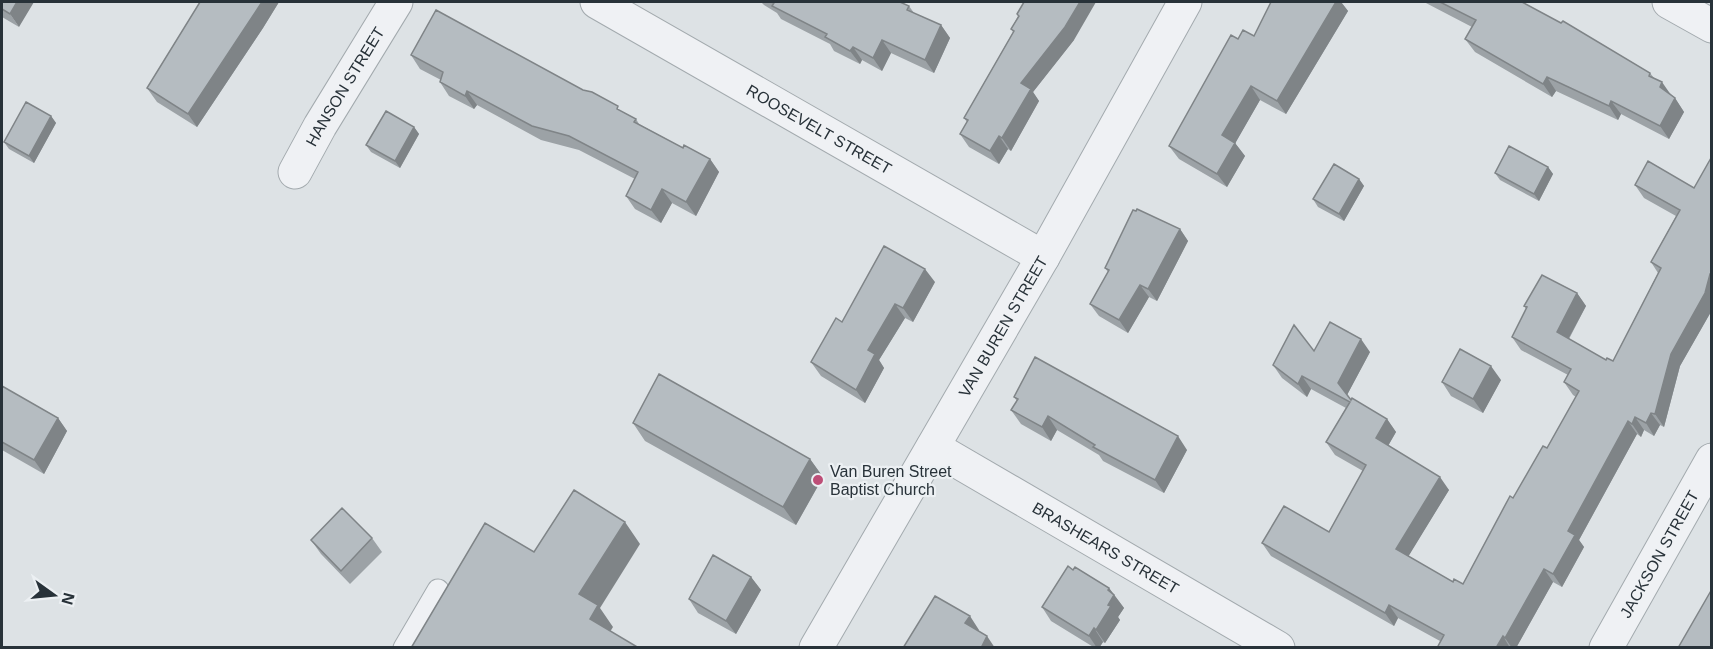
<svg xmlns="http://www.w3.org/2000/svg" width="1713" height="649" viewBox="0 0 1713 649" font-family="Helvetica,sans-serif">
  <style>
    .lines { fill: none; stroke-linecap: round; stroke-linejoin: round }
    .service-casing { stroke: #a3aaae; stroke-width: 23 }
    .minor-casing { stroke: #a3aaae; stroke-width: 35 }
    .service { stroke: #eff1f4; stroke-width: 21 }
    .minor { stroke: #eff1f4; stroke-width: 33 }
    .wall { fill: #9ca2a6 }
    .shaded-wall { fill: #7f8487 }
    .building { fill: #b5bcc1; stroke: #7f8487; stroke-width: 1.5 }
    .poi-dot { fill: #bd4e77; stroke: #ecf0f3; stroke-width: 2 }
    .labels { text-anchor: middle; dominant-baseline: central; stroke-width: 4.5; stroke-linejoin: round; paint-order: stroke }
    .street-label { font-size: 16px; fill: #283239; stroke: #ecf0f3 }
    .poi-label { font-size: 16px; fill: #283239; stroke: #ecf0f3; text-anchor: start }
  </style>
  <rect width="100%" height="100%" fill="#dde2e5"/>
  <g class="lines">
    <g class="service-casing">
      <path id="service" d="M404 648 438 590"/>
    </g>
    <g class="minor-casing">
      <g id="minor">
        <path id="s1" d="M597 2 1043 257"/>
        <path d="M1669 2 1712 26"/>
        <path id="s2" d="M295 172 320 126 396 2"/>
        <path id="s3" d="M933 447 1278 648"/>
        <path id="s4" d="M816 648 1043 257 1185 2"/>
        <path id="s5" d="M1606 648 1712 460"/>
      </g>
    </g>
    <use href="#service" class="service"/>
    <use href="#minor" class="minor"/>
  </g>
  <path class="wall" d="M2 2 19 27 2 17Z
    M200 2H279L263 28 197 127 157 102 147 88Z
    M761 2H900L909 6 914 13 941 25 950 38 934 73 891 53 882 71 862 60 860 64 834 51 830 44 781 19 777 13 764 5Z
    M1271 2H1341L1348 11 1286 114 1260 100 1235 143 1245 156 1227 187 1179 159 1169 146 1238 39 1254 36Z
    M1424 2H1522L1650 73 1654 78 1675 98 1684 112 1669 139 1621 114 1618 120 1556 91 1552 97 1475 52 1465 39 1472 27Z
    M1017 14 1074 40 1033 92 1039 101 1011 151 1008 149 999 164 969 147 960 134 967 122 964 118 1013 32 1011 29 1018 16Z
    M411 55 623 112 636 119 639 124 683 148 710 159 719 172 696 216 672 203 661 223 635 209 626 196 635 179 579 150 541 140 477 105 474 109 449 96 440 82 441 80 420 69Z
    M51 116 56 123 34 163 9 149 4 142Z
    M414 127 419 134 400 168 371 152 366 145Z
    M1712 158V310L1680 366 1664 427 1660 425 1654 436 1644 430 1641 437 1637 434 1579 540 1584 547 1562 587 1553 582 1516 648H1437L1440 641 1398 618 1394 626 1271 556 1262 543 1329 532 1363 471 1335 455 1326 442 1346 408 1311 389 1307 397 1282 378 1273 365 1314 351 1370 352 1347 395 1351 400 1387 419 1396 432 1388 446 1449 490 1408 556 1453 582 1463 584 1513 498 1547 448 1576 397 1573 395 1564 382 1568 375 1521 350 1512 337 1526 309 1524 306 1577 293 1586 306 1569 339 1606 360 1613 361 1658 273 1651 262 1676 216 1644 198 1635 185 1694 188Z
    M1548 167 1553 174 1539 201 1500 180 1495 173Z
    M1359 179 1364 186 1344 221 1318 207 1313 199Z
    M1180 229 1188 241 1157 301 1149 297 1128 333 1099 316 1090 304 1108 272 1105 268Z
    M935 282 913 322 905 318 879 360 884 368 865 403 821 376 811 362 842 322Z
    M1501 380 1483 413 1451 396 1442 382Z
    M2 386 58 418 67 431 44 474 2 450Z
    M1014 397 1187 450 1164 493 1103 461 1099 455 1057 430 1051 441 1021 424 1011 410 1017 401Z
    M633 423 810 459 823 477 796 525 645 441Z
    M372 538 382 552 350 584 321 554 311 540Z
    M1073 570 1109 588 1124 608 1118 617 1120 620 1105 643 1103 642 1099 648H1095L1051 621 1042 607Z
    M751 577 761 590 736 634 698 613 689 599Z"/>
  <path class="shaded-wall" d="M17 2H34L19 27 10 14Z
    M262 2H279L263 28 197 127 188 114Z
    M1080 2H1096L1074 40 1033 92 1039 101 1011 151 1002 138 1021 83Z
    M1336 2H1341L1348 11 1286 114 1277 101Z
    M941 25 950 38 934 73 925 60Z
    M882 40 891 53 882 71 873 58Z
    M853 47 862 60 860 64 850 51Z
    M1547 77 1556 91 1552 97 1543 84Z
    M1662 82 1671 95 1660 87Z
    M1251 86 1260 100 1232 149 1222 135Z
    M467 91 477 105 474 109 465 96Z
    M1675 98 1684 112 1669 139 1660 126Z
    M1611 101 1621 114 1618 120 1609 106Z
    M51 116 56 123 34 163 29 156Z
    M414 127 419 134 400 168 395 161Z
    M999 136 1008 149 999 164 990 151Z
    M1235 143 1245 156 1227 187 1217 174Z
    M710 159 719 172 696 216 686 202Z
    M1548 167 1553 174 1539 201 1534 194Z
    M1359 179 1364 186 1344 221 1339 214Z
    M662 189 672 203 661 223 651 210Z
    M1180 229 1188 241 1157 301 1148 289Z
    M925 269 935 282 913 322 903 308Z
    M1710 274 1712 276V310L1680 366 1664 427 1655 414 1671 354Z
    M1140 285 1149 297 1128 333 1119 320Z
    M1577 293 1586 306 1565 345 1557 332Z
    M895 304 905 318 879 360 884 368 865 403 856 390 868 350Z
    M1361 339 1370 352 1347 395 1338 383Z
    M1491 366 1501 380 1483 413 1473 399Z
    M1302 376 1311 389 1307 397 1298 384Z
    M1651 413 1660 425 1654 436 1646 423Z
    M1048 416 1057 430 1051 441 1042 427Z
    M1635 417 1644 430 1641 437 1632 424Z
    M58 418 67 431 44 474 34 460Z
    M1387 419 1396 432 1385 451 1376 438Z
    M1628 421 1637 434 1579 540 1584 547 1562 587 1553 574 1568 531Z
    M1178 436 1187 450 1164 493 1155 480Z
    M810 459 823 477 796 525 783 507Z
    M1440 477 1449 490 1405 562 1396 549Z
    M625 522 640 544 600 608 613 627 605 640 590 619 579 594Z
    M1544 569 1553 582 1516 648H1512L1505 638Z
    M751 577 761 590 736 634 726 621Z
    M1109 588 1124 608 1118 617 1120 620 1105 643 1096 630 1108 605V590Z
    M1389 605 1398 618 1394 626 1385 613Z
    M970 616 979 630 975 637 965 623Z
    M1094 628 1103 642 1099 648H1097L1089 636Z
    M987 636 995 648H981Z
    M1503 636 1510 648H1496Z"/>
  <path class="building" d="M2 2H17L10 14 2 9Z
    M200 2H262L188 114 147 88Z
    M771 2H900L909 6 907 10 941 25 925 60 882 40 873 58 853 47 850 51 825 37 827 34 772 6 774 3Z
    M1024 2H1080L1065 27 1021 83 1031 89 1002 138 999 136 990 151 960 134 968 120 964 118 1014 31 1011 29 1019 16 1017 14Z
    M1271 2H1336L1277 101 1251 86 1222 135 1235 143 1217 174 1169 146 1231 35 1238 39 1243 30 1254 36Z
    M1440 2H1522L1561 23 1563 21 1650 73 1649 76 1662 82 1660 87 1675 98 1660 126 1611 101 1609 106 1547 77 1543 84 1465 39 1476 20Z
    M436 10 583 90 592 92 618 106 617 109 636 119 634 122 683 148 684 145 710 159 686 202 662 189 651 210 626 196 638 172 569 136 532 126 467 91 465 96 440 82 443 72 411 55Z
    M26 102 51 116 29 156 4 142Z
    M386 111 414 127 395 161 366 145Z
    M1509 146 1548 167 1534 194 1495 173Z
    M1711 158 1712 275 1710 274 1705 293 1671 354 1655 414 1651 413 1646 423 1635 417 1632 424 1628 421 1568 531 1575 535 1553 574 1544 569 1505 638 1503 636 1496 648H1437L1444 635 1389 605 1385 613 1262 543 1284 506 1329 532 1366 465 1326 442 1350 402 1302 376 1298 384 1273 365 1294 325 1314 351 1330 322 1361 339 1338 383 1351 400 1352 398 1387 419 1376 438 1440 477 1396 549 1453 582 1454 579 1463 584 1510 496 1513 498 1543 446 1547 448 1579 391 1564 382 1571 369 1512 337 1527 307 1524 306 1542 275 1577 293 1557 332 1606 360 1607 358 1613 361 1661 268 1651 262 1680 210 1635 185 1648 161 1694 188Z
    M1334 164 1359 179 1339 214 1313 199Z
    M1137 209 1180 229 1148 289 1140 285 1119 320 1090 304 1109 270 1105 268 1133 210 1136 211Z
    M884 246 925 269 903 308 895 304 868 350 875 354 856 390 811 362 836 318 842 322Z
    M1460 349 1491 366 1473 399 1442 382Z
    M1035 357 1178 436 1155 480 1093 447 1095 445 1048 416 1042 427 1011 410 1018 399 1014 397Z
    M659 374 810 459 783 507 633 423Z
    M2 386 58 418 34 460 2 442Z
    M574 490 625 522 579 594 598 605 590 619 639 648H411L485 523 534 552Z
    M342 508 372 538 341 571 311 540Z
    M713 555 751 577 726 621 689 599Z
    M1068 566 1073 570 1075 567 1109 588 1108 590 1114 595 1108 605 1111 606 1096 630 1094 628 1089 636 1042 607Z
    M1712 589V648H1678Z
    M935 596 970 616 965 623 987 636 981 648H903Z"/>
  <circle class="poi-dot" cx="818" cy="480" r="6"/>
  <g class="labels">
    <g class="street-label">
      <text stroke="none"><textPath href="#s2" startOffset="99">HANSON STREET</textPath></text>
      <text stroke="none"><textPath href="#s1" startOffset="256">ROOSEVELT STREET</textPath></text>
      <text stroke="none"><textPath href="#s4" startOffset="372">VAN BUREN STREET</textPath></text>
      <text stroke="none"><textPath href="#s3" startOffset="200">BRASHEARS STREET</textPath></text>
      <text stroke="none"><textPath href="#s5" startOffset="108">JACKSON STREET</textPath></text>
    </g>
    <g class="poi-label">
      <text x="830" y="471">Van Buren Street<tspan x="830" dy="18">Baptist Church</tspan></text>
    </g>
  </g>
  <rect width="1713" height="649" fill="none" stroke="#283239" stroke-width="6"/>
  <g transform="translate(54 595) rotate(105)" stroke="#ecf0f3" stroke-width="4.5" paint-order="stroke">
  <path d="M0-4.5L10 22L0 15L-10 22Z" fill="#283239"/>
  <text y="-9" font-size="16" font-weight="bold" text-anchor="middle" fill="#283239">N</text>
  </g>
</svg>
